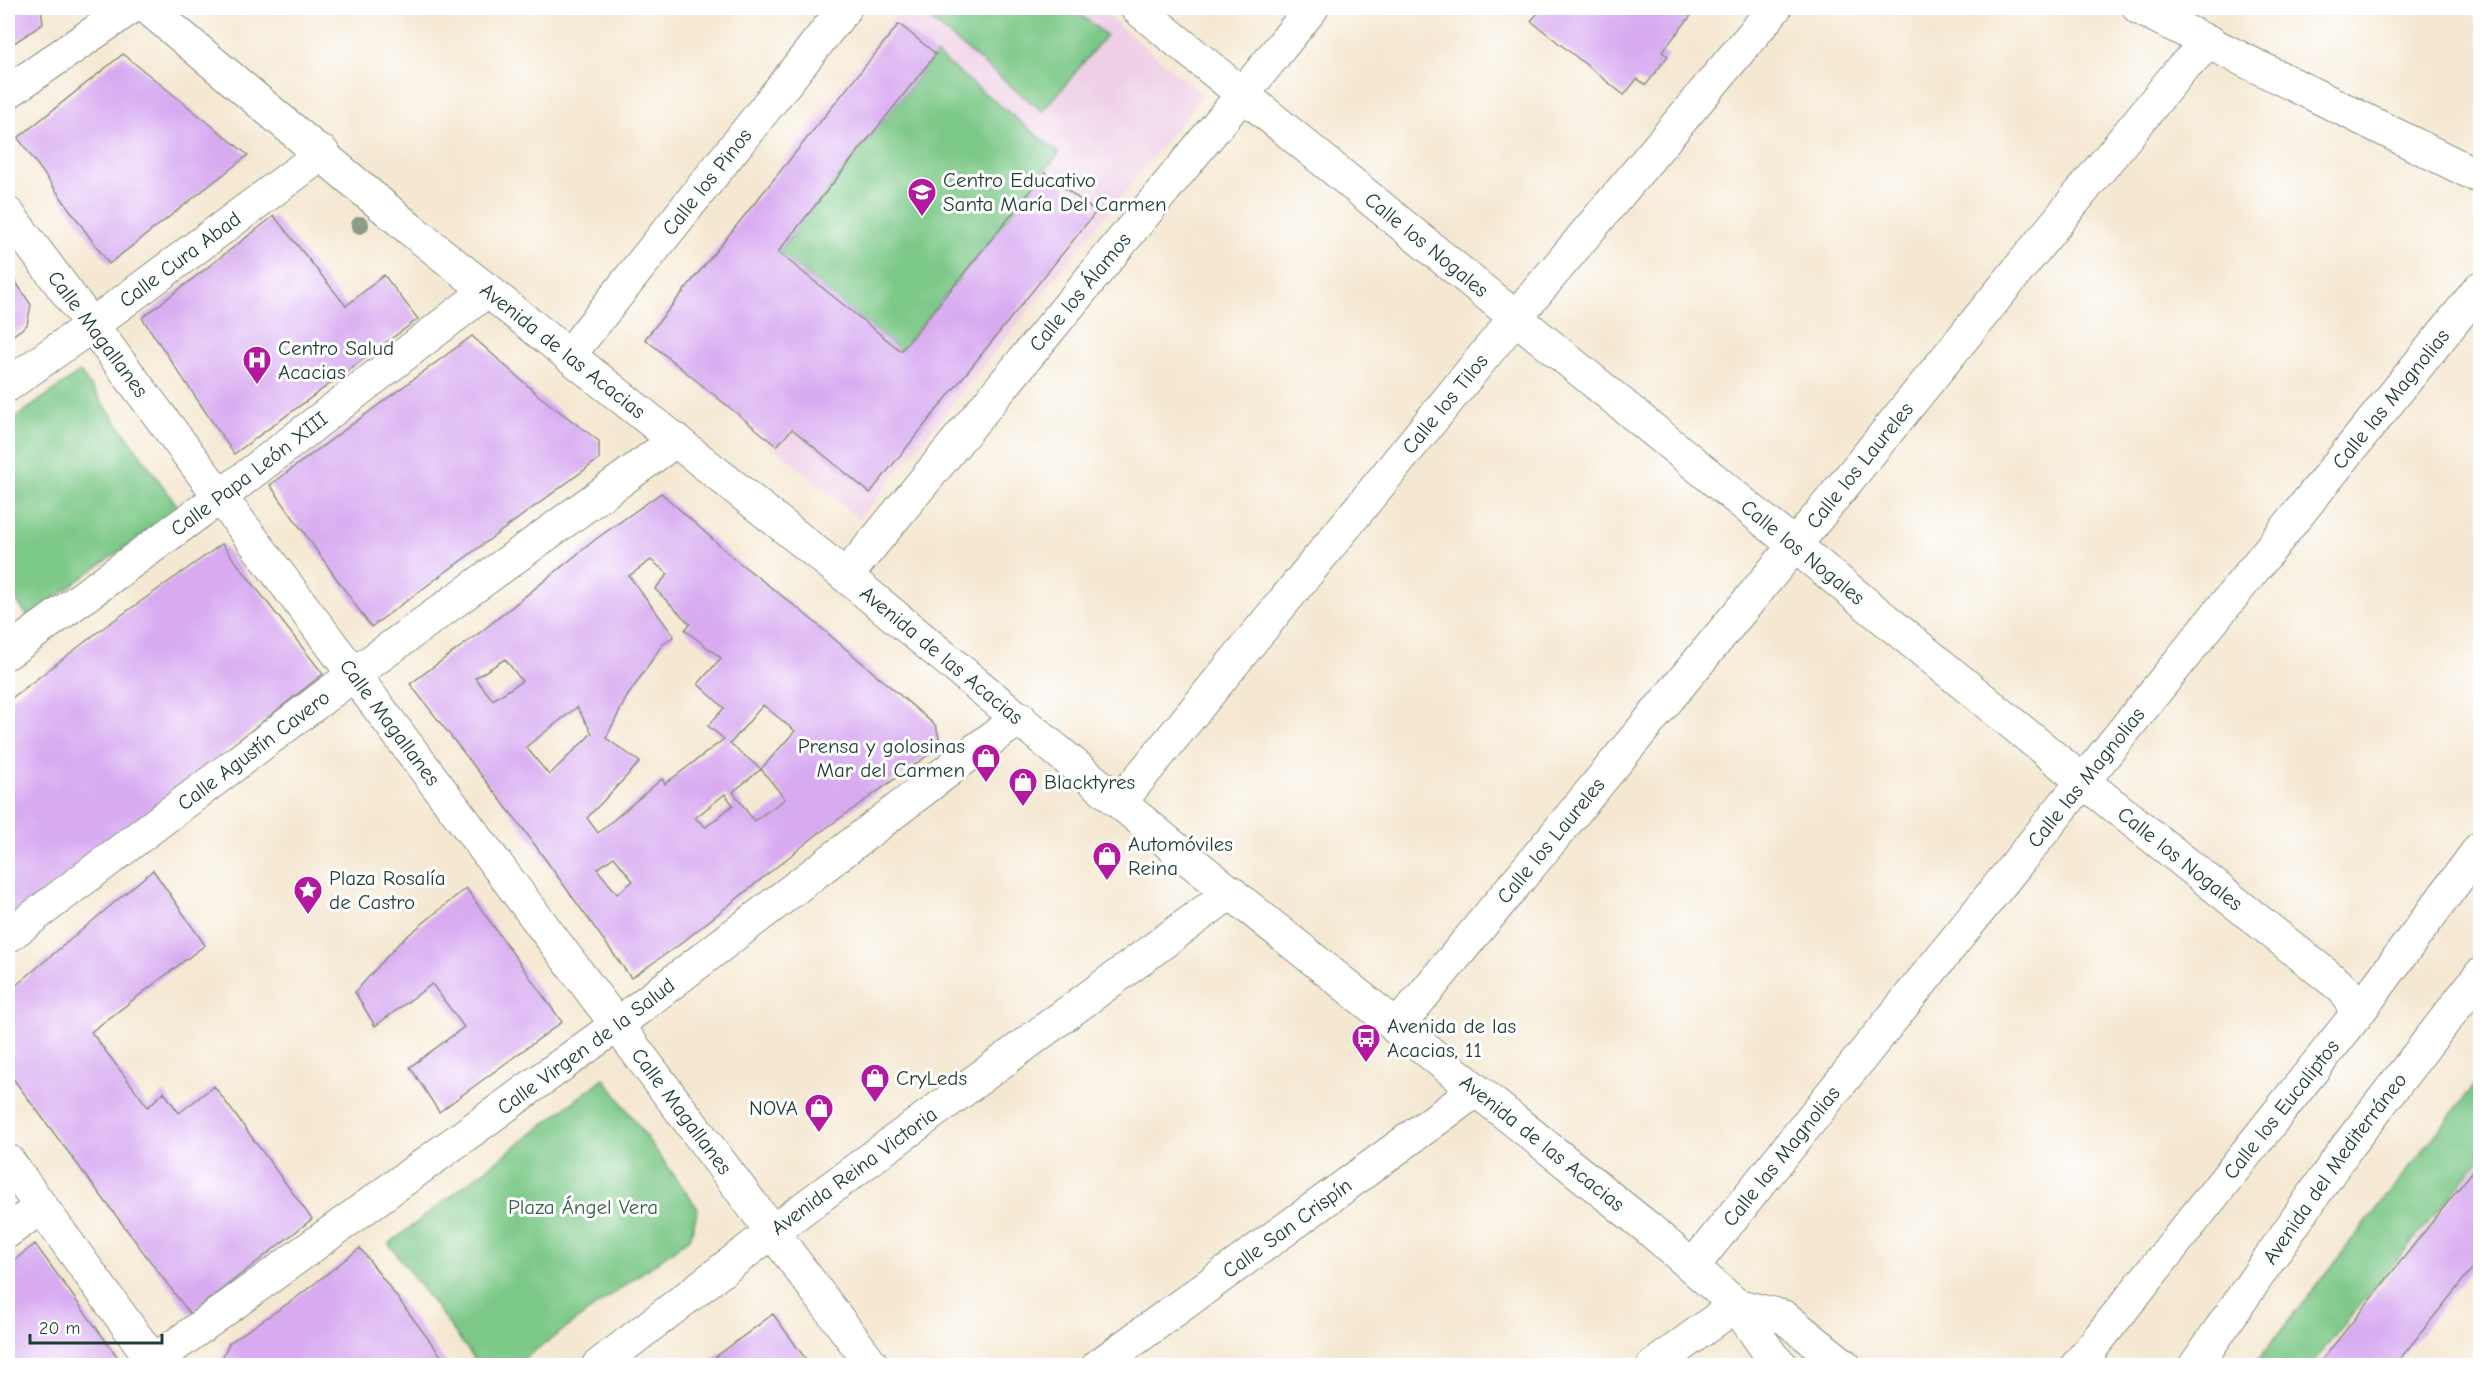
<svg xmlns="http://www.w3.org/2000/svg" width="2488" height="1373" viewBox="0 0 2488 1373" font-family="'Comic Neue',sans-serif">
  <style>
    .built { fill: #efd0e6 }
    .green { fill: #7bc887; stroke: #4d825e; stroke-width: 1.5 }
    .building { fill: #d8abf1; fill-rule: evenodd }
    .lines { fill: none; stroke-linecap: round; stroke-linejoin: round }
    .minor-casing { stroke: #8a9283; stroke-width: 35 }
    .minor { stroke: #fff; stroke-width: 33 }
    .tree { fill: #8c9d87 }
    .labels { text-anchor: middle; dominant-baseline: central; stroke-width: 6; stroke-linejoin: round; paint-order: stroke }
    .poi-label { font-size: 21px; fill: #1f3d34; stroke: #fff; text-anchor: start }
    .street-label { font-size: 21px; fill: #1f3d34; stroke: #fff }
    .park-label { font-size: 21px; fill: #366049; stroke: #fff }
  </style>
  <rect width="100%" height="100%" fill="#fff"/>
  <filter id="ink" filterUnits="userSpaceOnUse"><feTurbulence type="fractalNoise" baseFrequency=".0167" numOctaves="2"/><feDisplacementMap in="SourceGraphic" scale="12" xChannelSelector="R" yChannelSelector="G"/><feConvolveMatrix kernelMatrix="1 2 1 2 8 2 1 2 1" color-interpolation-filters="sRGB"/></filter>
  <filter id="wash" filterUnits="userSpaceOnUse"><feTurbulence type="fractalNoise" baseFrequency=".008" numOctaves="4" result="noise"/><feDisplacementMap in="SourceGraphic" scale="24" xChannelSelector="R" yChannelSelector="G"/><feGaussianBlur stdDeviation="1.35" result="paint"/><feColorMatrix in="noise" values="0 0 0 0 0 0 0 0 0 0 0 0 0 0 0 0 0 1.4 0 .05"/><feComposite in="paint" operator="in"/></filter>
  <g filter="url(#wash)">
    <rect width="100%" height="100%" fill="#f5e8d2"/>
    <path class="built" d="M901 8H1098L1203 95 859 519 645 339Z"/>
    <path class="green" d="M916 8H1072L1106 35 1043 112Z
      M936 54 1059 153 901 351 778 252Z
      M80 372 179 508 28 617 8 588V423Z
      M604 1078 698 1209 690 1238 515 1365H479L389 1244Z
      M2480 1078V1159L2311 1365H2254Z"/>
    <g id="blocks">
      <path class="building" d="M8 8H41L43 24 8 47Z
        M1542 8H1697L1662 52 1668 56 1646 85 1637 79 1624 95 1531 21Z
        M899 24 936 54 778 252 901 351 1045 173 1096 212 870 493 792 429 777 446 645 339Z
        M123 54 248 155 109 264 18 138Z
        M274 216 346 306 384 275 418 319 234 454 142 318Z
        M8 270 31 305 27 325 8 339Z
        M472 336 539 396 599 441V459L371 627 270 485Z
        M661 493 736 560 805 614 936 726 941 746 815 836 679 945 631 978 524 830 410 684 482 631 596 539ZM651 560 668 574 655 589 690 624 685 630 721 658 698 684 724 708 708 726 724 739 665 784 662 779 598 833 587 818 640 762 606 738 627 697 662 645 674 636 629 576ZM505 659 522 681 493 700 475 678ZM763 705 795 731 761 769 785 799 754 821 733 792 761 769 730 744ZM577 707 592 733 549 775 526 747ZM725 794 733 805 706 827 695 818ZM614 857 633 881 617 894 597 869Z
        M222 544 323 674 8 922V701L99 631Z
        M153 870 205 945 91 1032 148 1107 164 1092 179 1113 214 1086 312 1219 190 1314 8 1072V992Z
        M466 888 562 1022 439 1112 410 1067 464 1027 432 984 375 1026 355 992 400 942Z
        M2480 1162V1259L2395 1365H2318Z
        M35 1244 119 1359 111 1365H8V1265Z
        M360 1248 448 1365H219L229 1343 296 1298Z
        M773 1314 810 1365H705Z"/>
    </g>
  </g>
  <g filter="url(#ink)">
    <use href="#blocks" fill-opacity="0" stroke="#8a9283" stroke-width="1.5"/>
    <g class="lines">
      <g class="minor-casing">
        <g id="minor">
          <path id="s1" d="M148 8 410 229 846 576 1176 849 1648 1228 1736 1305 1773 1358 1782 1366"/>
          <path id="s2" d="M1137 8 2084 782 2345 990 2357 1014"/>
          <path d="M2139 8 2480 177"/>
          <path d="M8 92 130 8"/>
          <path id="s3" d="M8 214 873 1366"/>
          <path id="s4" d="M570 354 845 8"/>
          <path id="s5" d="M8 385 92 325 323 153"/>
          <path id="s6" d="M846 576 1243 94 1312 8"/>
          <path id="s7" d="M8 652 220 497 488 290"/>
          <path id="s8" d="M1120 802 1515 318 1775 8"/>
          <path id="s9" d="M8 936 353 675 676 440"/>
          <path id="s10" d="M1396 1028 1795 545 2182 68 2210 42"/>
          <path d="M8 1161 157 1366"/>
          <path d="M8 1231 41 1207"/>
          <path id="s11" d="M1693 1266 2480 288"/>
          <path d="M1736 1305 1784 1317 1845 1366"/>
          <path id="s12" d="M147 1366 618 1024 962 760 1020 718"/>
          <path id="s13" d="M598 1366 773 1231 1231 892"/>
          <path id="s14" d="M1098 1366 1475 1091"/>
          <path d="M1653 1366 1736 1305"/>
          <path id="s15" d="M2077 1366 2357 1014 2480 848"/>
          <path id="s16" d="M2195 1366 2349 1144 2480 975"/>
        </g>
      </g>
      <use href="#minor" class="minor"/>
    </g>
    <circle class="tree" cx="360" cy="225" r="9"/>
  </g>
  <defs>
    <g id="school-pin" transform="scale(1.5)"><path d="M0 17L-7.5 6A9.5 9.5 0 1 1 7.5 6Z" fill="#b5179e" stroke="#fff"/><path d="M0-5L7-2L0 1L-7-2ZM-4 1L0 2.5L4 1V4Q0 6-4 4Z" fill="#fff"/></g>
    <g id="hospital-pin" transform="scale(1.5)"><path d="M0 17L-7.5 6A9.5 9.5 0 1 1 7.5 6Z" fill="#b5179e" stroke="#fff"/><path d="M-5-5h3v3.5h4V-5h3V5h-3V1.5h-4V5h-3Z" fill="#fff"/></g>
    <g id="shop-pin" transform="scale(1.5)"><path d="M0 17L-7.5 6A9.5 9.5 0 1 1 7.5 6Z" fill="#b5179e" stroke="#fff"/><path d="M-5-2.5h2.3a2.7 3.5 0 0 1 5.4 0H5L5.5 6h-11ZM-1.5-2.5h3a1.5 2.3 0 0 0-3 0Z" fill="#fff"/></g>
    <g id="sight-pin" transform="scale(1.5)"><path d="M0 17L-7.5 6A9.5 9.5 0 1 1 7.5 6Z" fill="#b5179e" stroke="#fff"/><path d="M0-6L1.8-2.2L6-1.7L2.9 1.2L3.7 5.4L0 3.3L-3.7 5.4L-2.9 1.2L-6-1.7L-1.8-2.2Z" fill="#fff"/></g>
    <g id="bus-pin" transform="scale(1.5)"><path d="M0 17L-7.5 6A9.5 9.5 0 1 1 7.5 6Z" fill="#b5179e" stroke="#fff"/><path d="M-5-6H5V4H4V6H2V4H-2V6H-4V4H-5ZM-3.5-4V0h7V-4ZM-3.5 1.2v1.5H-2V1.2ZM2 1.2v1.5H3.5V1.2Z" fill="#fff"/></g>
  </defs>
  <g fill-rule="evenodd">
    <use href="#school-pin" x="922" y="192"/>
    <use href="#hospital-pin" x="257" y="360"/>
    <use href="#shop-pin" x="986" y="758"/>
    <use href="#shop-pin" x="1023" y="782"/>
    <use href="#shop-pin" x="1107" y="856"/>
    <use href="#sight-pin" x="308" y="890"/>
    <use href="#bus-pin" x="1366" y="1038"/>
    <use href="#shop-pin" x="875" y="1078"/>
    <use href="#shop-pin" x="819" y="1108"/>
  </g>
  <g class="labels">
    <g class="poi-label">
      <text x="943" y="180">Centro Educativo<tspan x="943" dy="24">Santa María Del Carmen</tspan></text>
      <text x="278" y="348">Centro Salud<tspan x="278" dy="24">Acacias</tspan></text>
      <text x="965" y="746" text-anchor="end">Prensa y golosinas<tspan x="965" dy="24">Mar del Carmen</tspan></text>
      <text x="1044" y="782">Blacktyres</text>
      <text x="1128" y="844">Automóviles<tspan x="1128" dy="24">Reina</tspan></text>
      <text x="329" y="878">Plaza Rosalía<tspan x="329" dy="24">de Castro</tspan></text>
      <text x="1387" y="1026">Avenida de las<tspan x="1387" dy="24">Acacias, 11</tspan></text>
      <text x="896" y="1078">CryLeds</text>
      <text x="798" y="1108" text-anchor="end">NOVA</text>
    </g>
    <g class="street-label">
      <text stroke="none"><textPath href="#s4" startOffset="220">Calle los Pinos</textPath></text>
      <text stroke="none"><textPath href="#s2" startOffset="374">Calle los Nogales</textPath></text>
      <text stroke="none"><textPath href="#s5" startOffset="213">Calle Cura Abad</textPath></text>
      <text stroke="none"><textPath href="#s6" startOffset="368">Calle los Álamos</textPath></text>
      <text stroke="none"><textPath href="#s3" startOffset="150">Calle Magallanes</textPath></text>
      <text stroke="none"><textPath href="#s1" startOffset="538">Avenida de las Acacias</textPath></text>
      <text stroke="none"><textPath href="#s11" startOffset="1113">Calle las Magnolias</textPath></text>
      <text stroke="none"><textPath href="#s8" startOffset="514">Calle los Tilos</textPath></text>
      <text stroke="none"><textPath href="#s10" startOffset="729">Calle los Laureles</textPath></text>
      <text stroke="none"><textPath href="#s7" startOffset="300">Calle Papa León XIII</textPath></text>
      <text stroke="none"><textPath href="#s2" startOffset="860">Calle los Nogales</textPath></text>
      <text stroke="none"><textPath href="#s1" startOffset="1024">Avenida de las Acacias</textPath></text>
      <text stroke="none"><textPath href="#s3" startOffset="636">Calle Magallanes</textPath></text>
      <text stroke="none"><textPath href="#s9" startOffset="308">Calle Agustín Cavero</textPath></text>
      <text stroke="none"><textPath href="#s11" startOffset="627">Calle las Magnolias</textPath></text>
      <text stroke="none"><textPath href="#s10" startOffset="243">Calle los Laureles</textPath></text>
      <text stroke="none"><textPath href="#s2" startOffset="1346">Calle los Nogales</textPath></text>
      <text stroke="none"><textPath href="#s12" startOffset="543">Calle Virgen de la Salud</textPath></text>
      <text stroke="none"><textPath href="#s15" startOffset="328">Calle los Eucaliptos</textPath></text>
      <text stroke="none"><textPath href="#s3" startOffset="1122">Calle Magallanes</textPath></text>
      <text stroke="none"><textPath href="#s1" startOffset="1798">Avenida de las Acacias</textPath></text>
      <text stroke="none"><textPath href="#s11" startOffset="141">Calle las Magnolias</textPath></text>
      <text stroke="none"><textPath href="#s16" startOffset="242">Avenida del Mediterráneo</textPath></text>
      <text stroke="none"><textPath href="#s13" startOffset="322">Avenida Reina Victoria</textPath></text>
      <text stroke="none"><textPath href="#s14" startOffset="234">Calle San Crispín</textPath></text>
    </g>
    <g class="park-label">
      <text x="583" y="1207">Plaza Ángel Vera</text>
    </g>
  </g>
  <rect width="2488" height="1373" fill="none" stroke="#fff" stroke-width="30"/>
  <path d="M30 1334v9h132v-9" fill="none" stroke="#1f3d34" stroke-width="3"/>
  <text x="39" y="1334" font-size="18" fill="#1f3d34" stroke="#ffffff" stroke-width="4.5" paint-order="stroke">20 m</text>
</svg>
